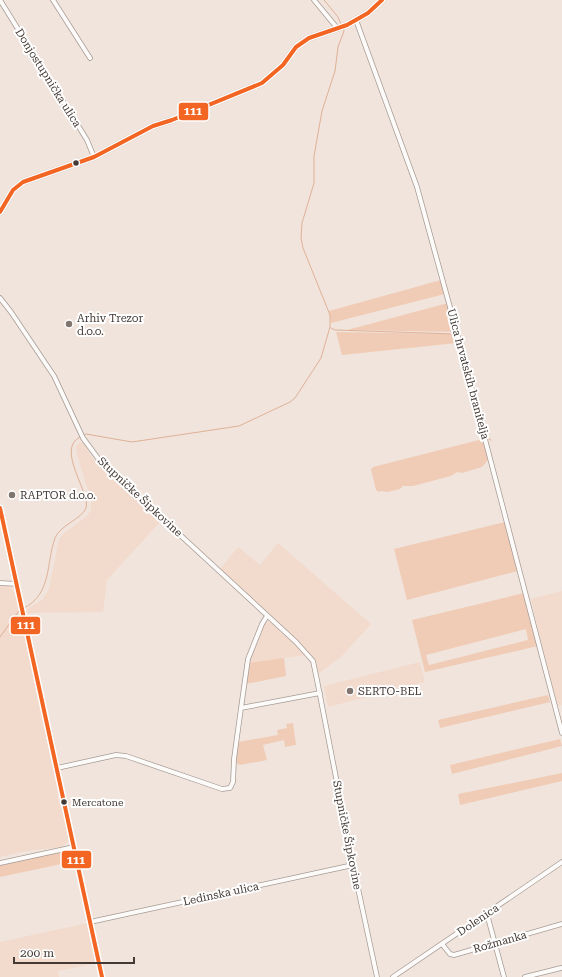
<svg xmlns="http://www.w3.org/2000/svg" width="562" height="977" viewBox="0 0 562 977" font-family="'Roboto Serif',serif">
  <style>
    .built { fill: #f2dacd }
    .green { fill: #f0ccb7; fill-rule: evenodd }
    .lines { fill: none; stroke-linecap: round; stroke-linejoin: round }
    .stream { stroke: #dfb197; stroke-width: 1 }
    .street-casing { stroke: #a69c96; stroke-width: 5.5 }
    .secondary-casing { stroke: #a69c96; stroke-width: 7 }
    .street { stroke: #fdfbfa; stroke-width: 4 }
    .secondary { stroke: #fdfbfa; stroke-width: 5.5 }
    .bus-1-casing { stroke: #fff; stroke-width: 7 }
    .bus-1 { stroke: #f26522; stroke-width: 4 }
    .bus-dot { fill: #443a35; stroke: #fff; stroke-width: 1.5 }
    .poi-dot { fill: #81766f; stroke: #fff; stroke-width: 1.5 }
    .labels { text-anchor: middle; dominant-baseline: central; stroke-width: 4; stroke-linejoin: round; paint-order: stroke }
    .bus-label { font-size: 10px; fill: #443a35; stroke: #fff; text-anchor: start }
    .street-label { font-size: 11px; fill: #443a35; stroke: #fff }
    .poi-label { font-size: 11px; fill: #443a35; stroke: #fff; text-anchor: start }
    .line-badge { stroke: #fff; stroke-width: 1.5 }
    .badge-label { font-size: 11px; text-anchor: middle; font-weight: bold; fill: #fff }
  </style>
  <rect width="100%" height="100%" fill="#f1e4dc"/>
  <path class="built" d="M83 442 88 451 94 460 160 522 107 580 103 612 28 613 27 609 42 600 49 589 59 539 63 534 87 516 91 510V497L85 482 76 450 77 445 79 443Z
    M278 543 371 624 342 656 318 674 316 661 303 646 220 569 238 547 260 565Z
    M0 586H9L15 592 41 708 51 761 57 782 58 799 64 816 68 837V841L62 847 26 851 0 857Z
    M562 591V705L556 706 531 599Z
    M268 622H271L306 655 248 663 255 643 265 623Z
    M420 662 425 682 328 707 324 686Z
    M88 923 97 963 58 971 59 977H0V942Z"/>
  <path class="green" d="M441 280 445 294 331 323 329 311Z
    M448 303 456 332 347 330Z
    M336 332 453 334 455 335 457 343 342 355Z
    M479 440C487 443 486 453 488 460L482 467 462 473 457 472 451 476 413 486H403L400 489 387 492 381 491 379 492 376 490 371 470 373 467Z
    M505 522 518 571 407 600 394 549Z
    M524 593 538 646 425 672 412 620ZM526 629 528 640 429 665 426 655Z
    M284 658 286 676 246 684 248 663Z
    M548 695 550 702 440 728 438 720Z
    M293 723 296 745 285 747 284 740 263 745 267 760 240 765 236 763 238 742 278 735 277 730 287 728 286 724Z
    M560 739 562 746 452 774 450 765Z
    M562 773V781L460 805 458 794Z
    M60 852H66L69 853 79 898 71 862 0 877V865Z"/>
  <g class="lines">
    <path class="stream" d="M324 0 338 17 341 24
      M331 328 335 330 455 334
      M473 400 482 438 483 439
      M83 436 86 434 132 442 239 426 290 402 295 398 321 358 330 327V315L303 248 301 238 302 223 314 183V156L322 111 335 71 338 47 344 31 343 28
      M489 439 491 440
      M24 608C52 594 46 563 55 538 60 525 82 519 86 508 91 493 55 449 80 437
      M0 637 18 612 21 609"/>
    <g class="street-casing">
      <path id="street" d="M0 0 87 140 94 157
        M53 0 90 58
        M314 0 338 29
        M356 20 417 187 459 340 562 733
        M0 298 11 312 54 376 83 438 100 461 296 642 313 661 317 680 353 865 377 977
        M0 508 102 977
        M0 583 17 584
        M267 616 262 624 248 659 241 708 320 693
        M57 768 116 755 126 756 222 789 230 788 233 782 234 759 241 708
        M0 863 74 847
        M487 914 504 977
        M90 922 353 865
        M442 944 450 954 454 955 562 924
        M393 977 562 862
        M525 977 561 968"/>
    </g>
    <g class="secondary-casing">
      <path id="secondary" d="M0 212 13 190 23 182 94 157 153 126 172 120 262 83 283 65 296 47 309 38 347 25 368 13 382 0"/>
    </g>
    <use href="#street" class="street"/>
    <use href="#secondary" class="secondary"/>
    <g class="bus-1-casing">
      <path id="bus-1" d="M0 212 13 190 23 182 94 157 153 126 172 120 262 83 283 65 296 47 309 38 347 25 368 13 382 0
        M0 508 102 977"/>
    </g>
    <use href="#bus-1" class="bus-1"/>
  </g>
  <g class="bus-dot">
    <circle cx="76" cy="163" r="3.5"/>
    <circle cx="64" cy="802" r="3.5"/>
  </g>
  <g class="poi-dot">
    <circle cx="69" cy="324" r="4"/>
    <circle cx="12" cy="495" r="4"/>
    <circle cx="350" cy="691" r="4"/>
  </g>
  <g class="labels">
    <g class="bus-label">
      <text x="72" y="802">Mercatone</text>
    </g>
    <g class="street-label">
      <text transform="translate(48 78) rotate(58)">Donjostupnička ulica</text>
      <text transform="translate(468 374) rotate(75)">Ulica hrvatskih branitelja</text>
      <text transform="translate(140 497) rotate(43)">Stupničke Šipkovine</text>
      <text transform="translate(347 835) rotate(79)">Stupničke Šipkovine</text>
      <text transform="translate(221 894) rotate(-12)">Ledinska ulica</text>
      <text transform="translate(478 920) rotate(-34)">Dolenica</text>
      <text transform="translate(500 942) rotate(-16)">Rožmanka</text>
    </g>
    <g class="poi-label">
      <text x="77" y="318">Arhiv Trezor<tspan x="77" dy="13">d.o.o.</tspan></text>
      <text x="20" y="495">RAPTOR d.o.o.</text>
      <text x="358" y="691">SERTO-BEL</text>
    </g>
  </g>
  <g class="line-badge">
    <rect x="178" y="102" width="31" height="19" rx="4" fill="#f26522"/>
    <rect x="10" y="616" width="31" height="19" rx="4" fill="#f26522"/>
    <rect x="61" y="850" width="31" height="19" rx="4" fill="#f26522"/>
  </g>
  <g class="badge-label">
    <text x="193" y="115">111</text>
    <text x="26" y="629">111</text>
    <text x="76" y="864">111</text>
  </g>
  <path d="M14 957v6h120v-6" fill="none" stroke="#443a35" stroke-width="2"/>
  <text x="20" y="957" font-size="12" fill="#443a35" stroke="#ffffff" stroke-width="3" paint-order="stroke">200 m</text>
</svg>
